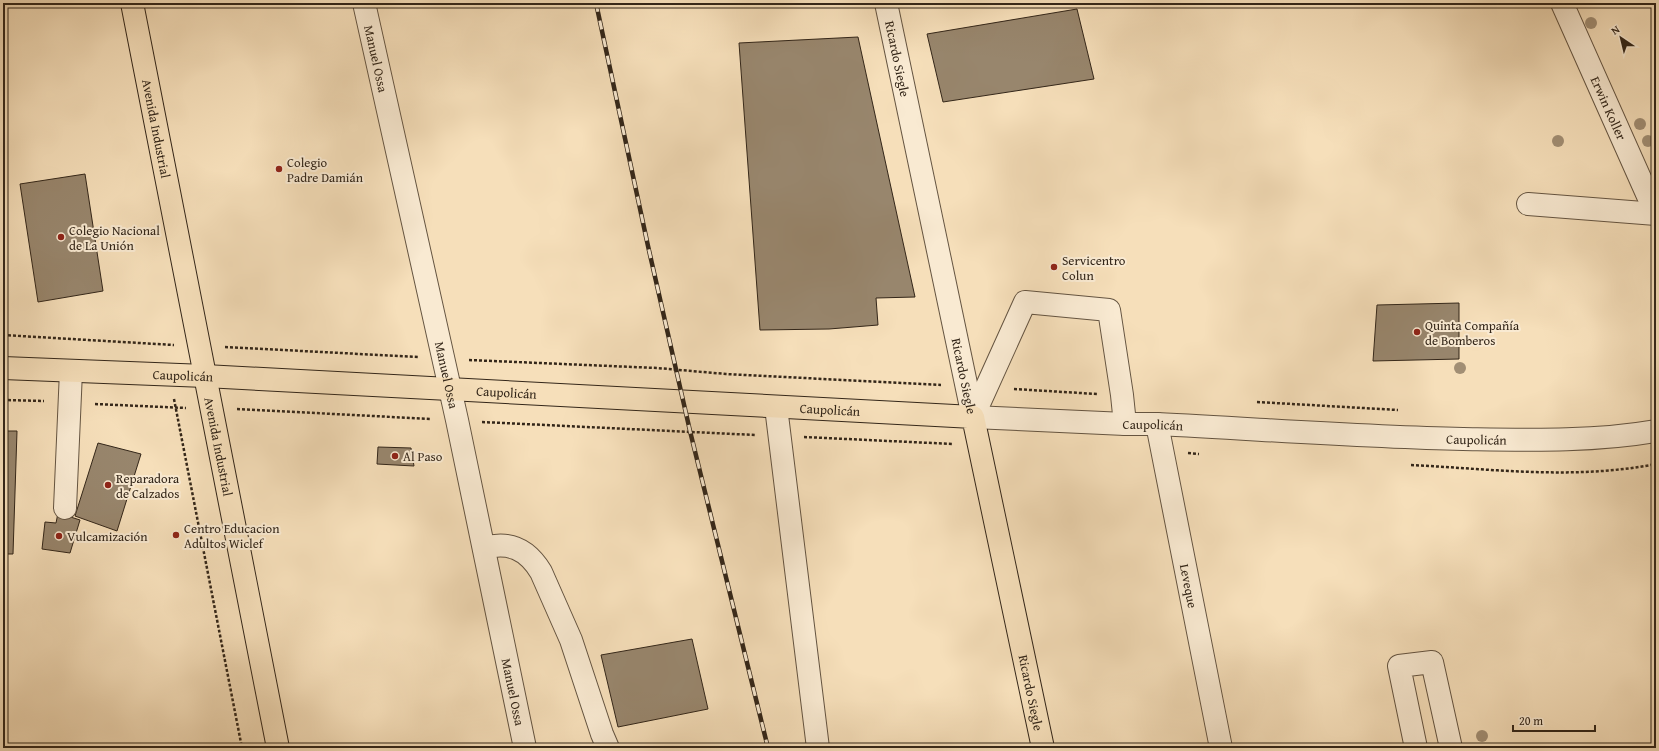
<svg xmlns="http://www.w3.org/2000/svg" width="1659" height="751" viewBox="0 0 1659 751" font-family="'Gentium Book Plus',serif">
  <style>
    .building { fill: #98866d; stroke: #332619 }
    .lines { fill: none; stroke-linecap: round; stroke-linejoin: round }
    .minor-casing { stroke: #645441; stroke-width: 24 }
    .major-casing { stroke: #332619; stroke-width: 24 }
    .path { stroke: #332619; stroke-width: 2.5; stroke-dasharray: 3 2; stroke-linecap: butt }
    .minor { stroke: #f9ead2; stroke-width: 22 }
    .major { stroke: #f6dfba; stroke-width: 22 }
    .rail-casing { stroke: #332619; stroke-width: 4.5 }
    .rail { stroke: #f9ead2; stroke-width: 3; stroke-dasharray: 9; stroke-linecap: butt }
    .tree { fill: #a18e74 }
    .poi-dot { fill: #8f2418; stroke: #f9ead2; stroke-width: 1.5 }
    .labels { text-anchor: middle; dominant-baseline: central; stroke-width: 4; stroke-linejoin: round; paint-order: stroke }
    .street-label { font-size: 13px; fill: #332619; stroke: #f9ead2 }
    .poi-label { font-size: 13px; fill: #332619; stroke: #f9ead2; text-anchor: start }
  </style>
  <rect width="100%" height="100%" fill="#f6dfba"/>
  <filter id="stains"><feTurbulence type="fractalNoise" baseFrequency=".005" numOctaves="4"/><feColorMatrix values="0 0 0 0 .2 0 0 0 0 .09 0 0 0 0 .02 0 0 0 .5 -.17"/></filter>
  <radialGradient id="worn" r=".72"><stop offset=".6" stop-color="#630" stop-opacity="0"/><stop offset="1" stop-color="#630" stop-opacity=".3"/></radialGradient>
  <path class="building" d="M1077 9 1094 79 943 102 927 34Z
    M858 37 915 297 876 298 878 325 829 329 760 330 739 43Z
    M85 174 103 291 38 302 20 184Z
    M1459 303V359L1373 361 1377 305Z
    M3 431H17L13 554H3Z
    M98 443 141 454 117 531 75 516Z
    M378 447 411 448 414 466 377 464Z
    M58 513 80 520 70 553 42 549 45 522 56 523Z
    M692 639 708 709 618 727 601 655Z"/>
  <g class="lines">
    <g class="minor-casing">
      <g id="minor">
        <path id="s1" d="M364 3 457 420 525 748"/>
        <path id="s2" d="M886 3 973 417"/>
        <path id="s3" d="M1562 3 1656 214"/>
        <path d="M1528 204 1656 214"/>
        <path d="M776 407 818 748"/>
        <path id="s4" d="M973 417 1125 424H1157C1259 429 1361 437 1463 439 1528 440 1592 442 1656 431"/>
        <path d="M973 417 1025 302 1109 310 1122 395 1125 424"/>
        <path id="s5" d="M1157 424 1221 748"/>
        <path d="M65 508 71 371"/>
        <path d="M484 548C509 541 527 549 541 572L571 640 602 734 608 748"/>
        <path d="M1416 748 1399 666 1432 662 1451 748"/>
      </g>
    </g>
    <g class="major-casing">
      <g id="major">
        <path id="s6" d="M132 3 278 748"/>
        <path id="s7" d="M3 368 205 376 973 417 1043 748"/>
      </g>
    </g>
    <path class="path" d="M3 335 174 345
      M225 347 418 357
      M469 360 657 368 726 374 941 385
      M1014 389 1097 394
      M174 399 242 748
      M3 400 44 401
      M1257 402 1398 410
      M95 404 186 408
      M237 409 431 419
      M482 422 755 435
      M804 437 953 444
      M1188 453 1199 454
      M1411 465C1493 469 1575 480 1656 464"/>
    <use href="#minor" class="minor"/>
    <use href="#major" class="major"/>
    <g class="rail-casing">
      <path id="rail" d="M596 3 648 246 690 431 768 748"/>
    </g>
    <use href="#rail" class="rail"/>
  </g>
  <g class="tree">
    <circle cx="1591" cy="23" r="6"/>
    <circle cx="1640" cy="124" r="6"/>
    <circle cx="1558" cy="141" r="6"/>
    <circle cx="1648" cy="141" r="6"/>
    <circle cx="1460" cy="368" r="6"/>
    <circle cx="1482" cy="736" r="6"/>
  </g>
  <g class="poi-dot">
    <circle cx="279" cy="169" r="4"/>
    <circle cx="61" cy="237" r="4"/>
    <circle cx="1054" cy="267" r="4"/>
    <circle cx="1417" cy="332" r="4"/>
    <circle cx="395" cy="456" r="4"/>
    <circle cx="108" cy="485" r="4"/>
    <circle cx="176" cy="535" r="4"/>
    <circle cx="59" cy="536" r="4"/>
  </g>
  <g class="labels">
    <g class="street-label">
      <text stroke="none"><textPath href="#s1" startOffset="57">Manuel Ossa</textPath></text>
      <text stroke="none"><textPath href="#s2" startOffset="57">Ricardo Siegle</textPath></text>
      <text stroke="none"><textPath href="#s3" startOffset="115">Erwin Koller</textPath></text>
      <text stroke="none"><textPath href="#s6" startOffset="128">Avenida Industrial</textPath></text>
      <text stroke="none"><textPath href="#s7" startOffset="180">Caupolicán</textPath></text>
      <text stroke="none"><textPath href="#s1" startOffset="381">Manuel Ossa</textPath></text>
      <text stroke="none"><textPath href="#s2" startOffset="381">Ricardo Siegle</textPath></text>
      <text stroke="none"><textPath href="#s7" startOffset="504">Caupolicán</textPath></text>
      <text stroke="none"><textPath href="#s7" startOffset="828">Caupolicán</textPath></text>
      <text stroke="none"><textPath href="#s4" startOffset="180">Caupolicán</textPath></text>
      <text stroke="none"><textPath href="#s4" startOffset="504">Caupolicán</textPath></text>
      <text stroke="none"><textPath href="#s6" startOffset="452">Avenida Industrial</textPath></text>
      <text stroke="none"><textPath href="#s5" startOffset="165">Leveque</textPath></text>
      <text stroke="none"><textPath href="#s1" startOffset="705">Manuel Ossa</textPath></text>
      <text stroke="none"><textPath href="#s7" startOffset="1253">Ricardo Siegle</textPath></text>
    </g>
    <g class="poi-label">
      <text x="287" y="162">Colegio<tspan x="287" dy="15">Padre Damián</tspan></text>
      <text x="69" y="230">Colegio Nacional<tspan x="69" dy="15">de La Unión</tspan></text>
      <text x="1062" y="260">Servicentro<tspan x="1062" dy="15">Colun</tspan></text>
      <text x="1425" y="325">Quinta Compañía<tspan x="1425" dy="15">de Bomberos</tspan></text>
      <text x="403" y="456">Al Paso</text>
      <text x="116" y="478">Reparadora<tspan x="116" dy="15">de Calzados</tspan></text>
      <text x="184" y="528">Centro Educacion<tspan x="184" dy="15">Adultos Wiclef</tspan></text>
      <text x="67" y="536">Vulcamización</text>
    </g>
  </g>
  <rect width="1659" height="751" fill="none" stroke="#f6dfba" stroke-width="16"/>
  <rect x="4" y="4" width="1651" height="743" fill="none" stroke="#332619" stroke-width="2"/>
  <rect x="8" y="8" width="1643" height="735" fill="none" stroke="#332619"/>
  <g transform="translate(1621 38) rotate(325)" stroke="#f9ead2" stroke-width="3" paint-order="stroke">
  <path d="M0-3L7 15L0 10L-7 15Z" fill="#332619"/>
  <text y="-6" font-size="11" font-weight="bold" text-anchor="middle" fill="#332619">N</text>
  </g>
  <path d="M1513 725v6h82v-6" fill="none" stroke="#332619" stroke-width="2"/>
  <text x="1519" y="725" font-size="12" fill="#332619" stroke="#f9ead2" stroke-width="3" paint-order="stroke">20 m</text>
  <rect width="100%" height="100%" filter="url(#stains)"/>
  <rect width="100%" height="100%" fill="url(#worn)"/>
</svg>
